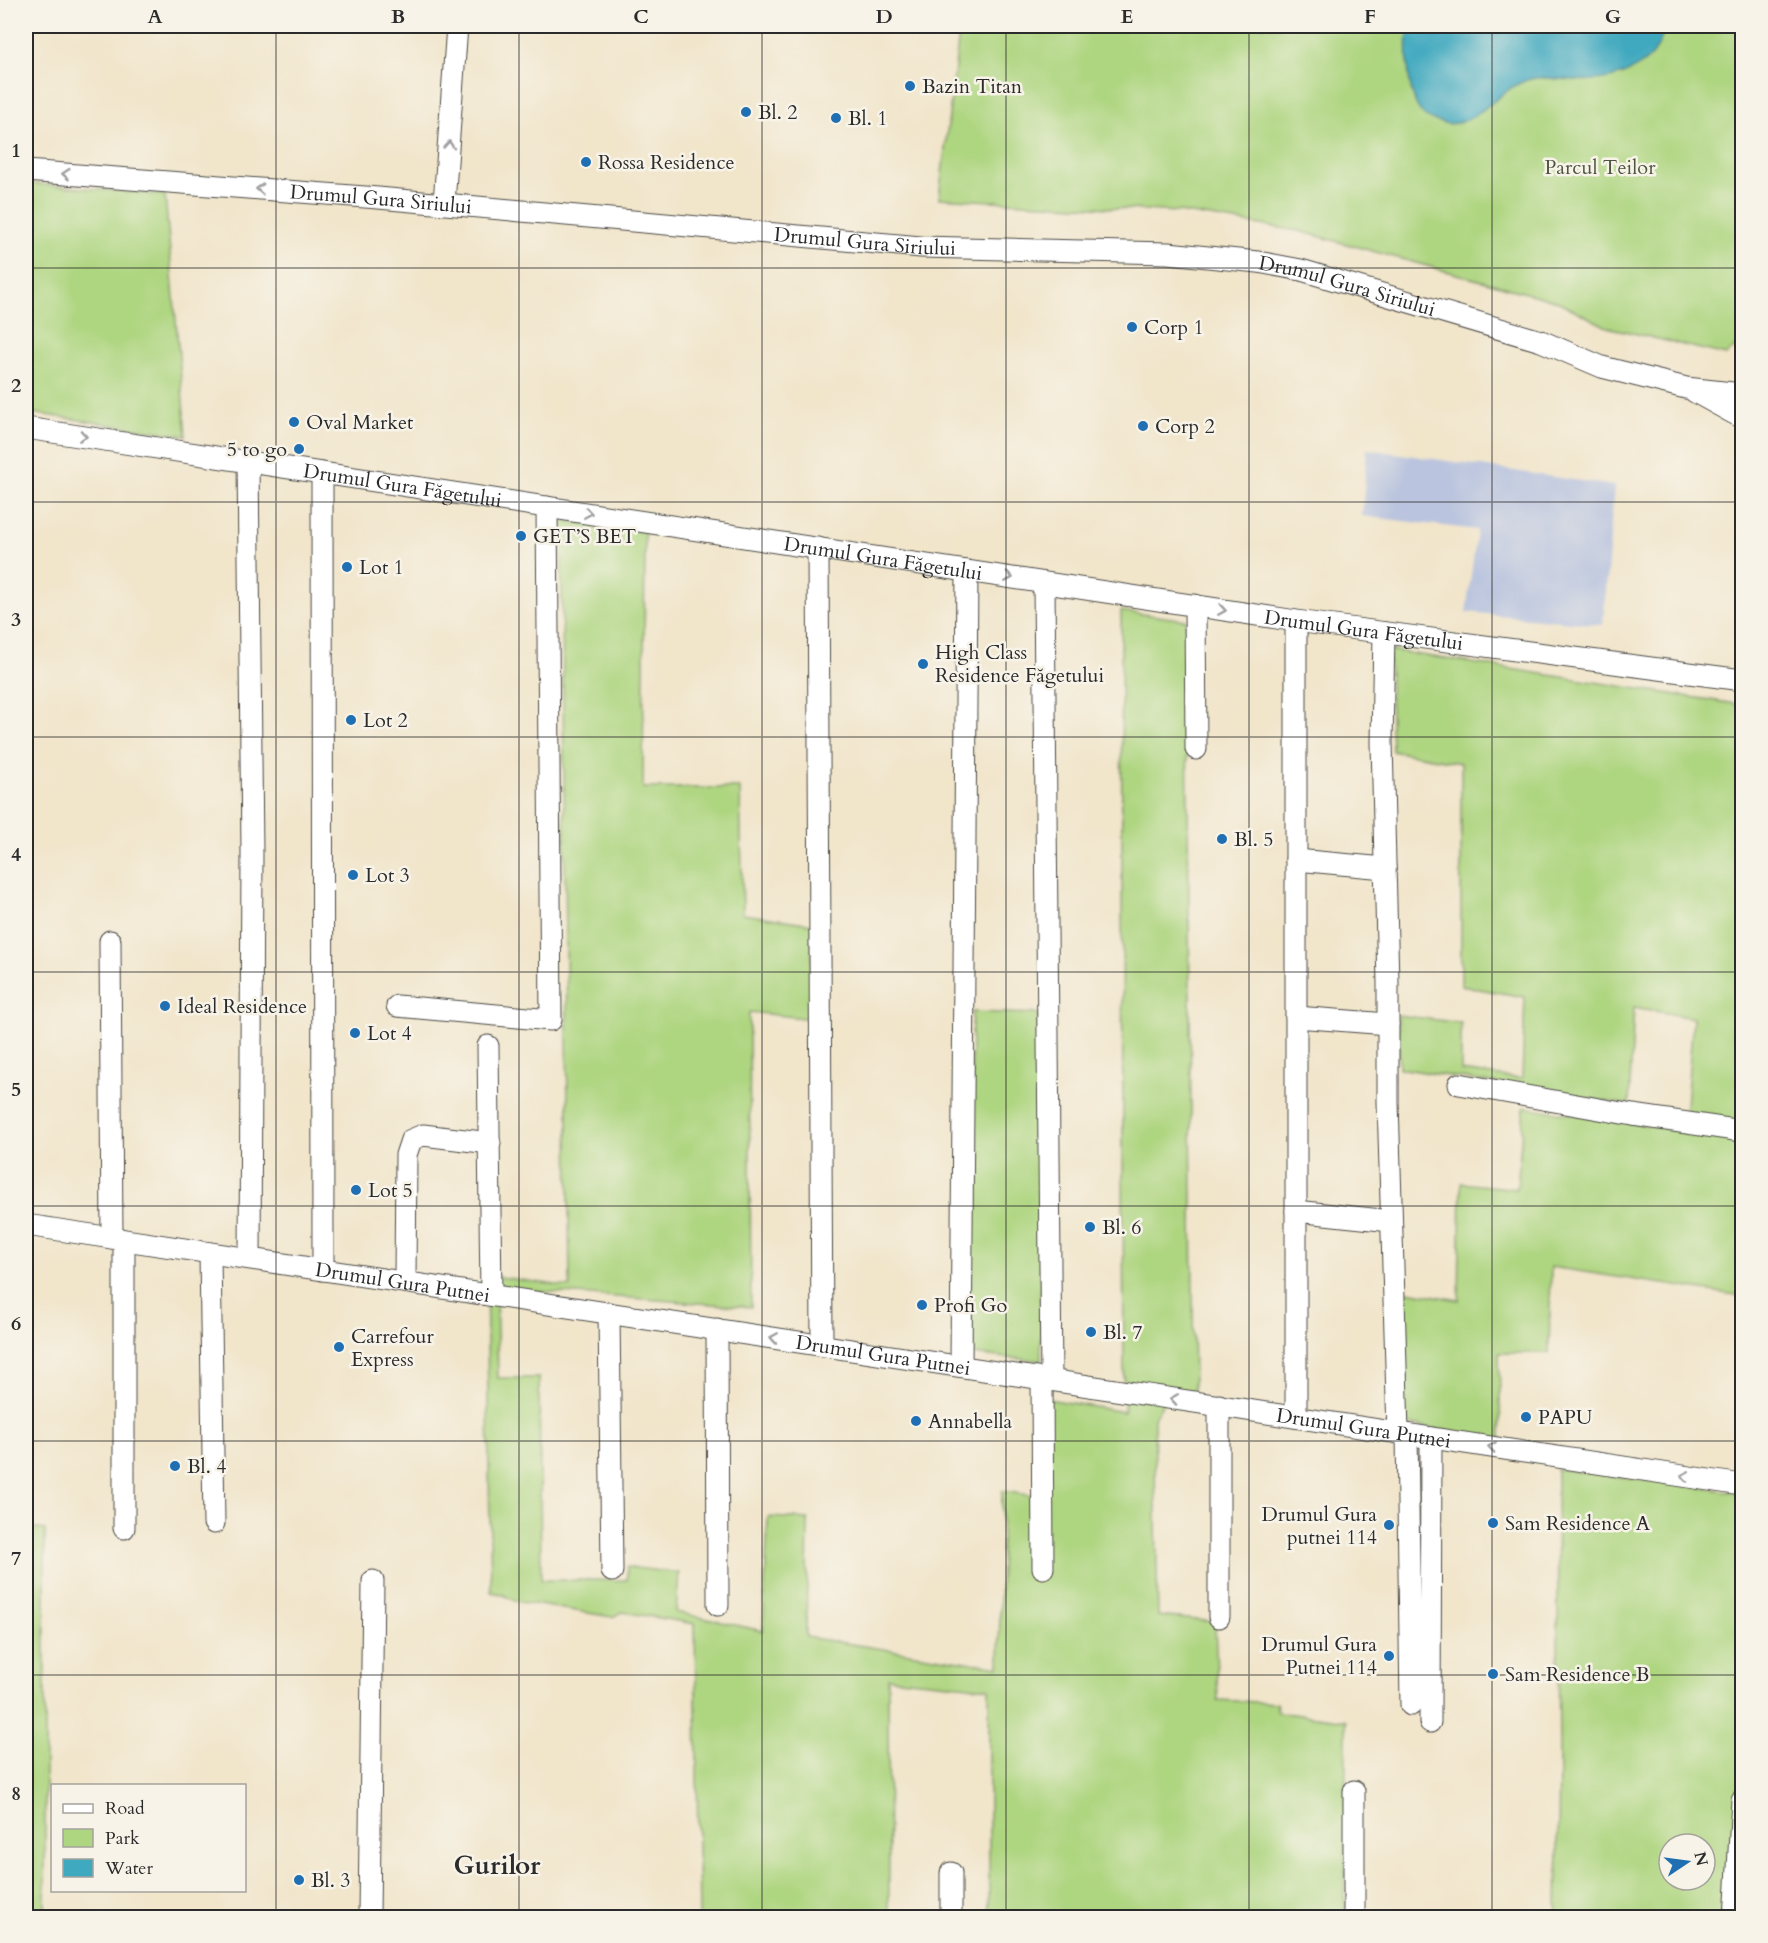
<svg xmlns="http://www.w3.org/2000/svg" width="1768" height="1943" viewBox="0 0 1768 1943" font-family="Cardo,serif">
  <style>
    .industrial { fill: #bac4de }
    .green { fill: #aed580; stroke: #6c8056; stroke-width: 1.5; fill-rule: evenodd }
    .water { fill: #3fa9bf; stroke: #356a75; stroke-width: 1.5 }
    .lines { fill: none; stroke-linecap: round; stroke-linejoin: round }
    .street-casing { stroke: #494743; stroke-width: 23 }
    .street { stroke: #fff; stroke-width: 21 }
    .oneway { stroke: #a0a0a0 }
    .grid { fill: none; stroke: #2b2b2b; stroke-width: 1.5; stroke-opacity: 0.55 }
    .poi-dot { fill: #1f6fb2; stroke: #f7f3e8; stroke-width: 2 }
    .labels { text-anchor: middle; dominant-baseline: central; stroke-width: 5; stroke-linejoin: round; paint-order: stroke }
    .poi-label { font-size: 20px; fill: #2b2b2b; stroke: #f7f3e8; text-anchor: start }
    .park-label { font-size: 20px; fill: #4c5640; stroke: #f7f3e8 }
    .street-label { font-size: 20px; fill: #2b2b2b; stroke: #f7f3e8 }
    .district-label { font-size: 26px; font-weight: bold; fill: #2b2b2b; stroke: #f7f3e8 }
    .neatline { fill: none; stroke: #2b2b2b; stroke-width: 2 }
    .grid-label { font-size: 20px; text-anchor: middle; font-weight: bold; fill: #2b2b2b }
  </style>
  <rect width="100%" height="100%" fill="#f7f3e8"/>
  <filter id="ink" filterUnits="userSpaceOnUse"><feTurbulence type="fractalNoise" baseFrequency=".0167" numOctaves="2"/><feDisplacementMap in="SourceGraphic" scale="12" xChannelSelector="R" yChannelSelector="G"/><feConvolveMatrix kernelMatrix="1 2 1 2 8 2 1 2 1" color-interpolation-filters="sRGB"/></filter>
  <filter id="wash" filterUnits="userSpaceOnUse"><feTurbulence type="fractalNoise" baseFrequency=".008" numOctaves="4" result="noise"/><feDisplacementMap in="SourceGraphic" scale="24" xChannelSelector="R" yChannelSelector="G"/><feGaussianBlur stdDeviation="1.35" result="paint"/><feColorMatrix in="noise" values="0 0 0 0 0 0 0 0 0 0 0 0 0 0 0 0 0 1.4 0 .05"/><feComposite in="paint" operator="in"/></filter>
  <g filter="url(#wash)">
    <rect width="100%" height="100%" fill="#f1e5ca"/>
    <path class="industrial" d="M1367 449 1614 486 1603 625 1466 612 1477 530 1362 516Z"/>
    <path class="green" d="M960 26H1742V342L1726 355 1607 327 1559 302 1299 231 1179 212 939 198Z
      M26 183 165 195 186 436 26 412Z
      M561 520 645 532 643 788H740L743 914 812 924V1019L749 1012 751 1307 496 1288 498 1378H539L541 1580H627V1567L679 1573 676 1612 763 1631 768 1517 808 1519 806 1637 999 1667 1002 1491 1046 1498 1047 1399 1124 1412 1121 611 1186 620 1194 1396 1170 1390 1154 1418 1158 1616 1215 1622 1218 1700 1276 1703 1278 1712 1346 1721 1345 1917H989V1688L888 1678 889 1917H699L695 1624 623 1612 612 1617 515 1601 502 1594 491 1592 486 1275 570 1287Z
      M1389 650 1742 705V1296L1551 1267 1549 1353H1499L1501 1441 1401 1423V1290L1459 1300 1461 1183 1517 1189 1524 1107 1684 1131 1693 1018 1634 1007 1629 1105 1399 1068 1398 1015 1461 1023V1071L1522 1079 1525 997 1461 986V763L1392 751Z
      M972 1012 1039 1014 1041 1361 970 1354Z
      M1557 1469 1742 1493V1917H1557L1559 1762ZM1669 1844H1705V1880H1669Z
      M26 1527 45 1530V1917H26Z"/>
    <path class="water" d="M1408 26H1663C1663 41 1655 55 1642 64 1616 82 1589 82 1559 79 1550 79 1540 76 1531 79 1510 84 1493 104 1474 116 1464 122 1451 126 1439 122 1435 121 1430 119 1426 117 1405 102 1407 49 1408 26Z"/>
  </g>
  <g filter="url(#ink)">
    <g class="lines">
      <g class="street-casing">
        <g id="street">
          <path id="s1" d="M26 171 378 198 921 247 1168 253 1258 262 1301 270 1541 341 1602 367 1686 388 1742 394"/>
          <path d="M444 203 457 26"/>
          <path d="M1695 392 1742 418"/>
          <path id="s2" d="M26 428 1296 621 1742 680"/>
          <path d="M248 461 252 853 250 1258"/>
          <path d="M322 473 323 1270"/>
          <path d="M818 548 822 1345"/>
          <path d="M1044 583 1051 1380"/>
          <path d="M1195 605 1196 749"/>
          <path d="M1384 633 1382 742 1388 983V1102L1398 1432"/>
          <path d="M1296 860 1385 868"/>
          <path d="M110 941 112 1238"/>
          <path d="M397 1006 551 1020 547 507"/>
          <path d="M1296 1017 1388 1024"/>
          <path d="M488 1046 491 1295"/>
          <path d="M1459 1084 1633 1115 1742 1131"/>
          <path d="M1296 1211 1391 1221"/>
          <path id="s3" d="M26 1225 1742 1485"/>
          <path d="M210 1253 214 1523"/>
          <path d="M405 1282 406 1155 411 1140 423 1135 490 1143"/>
          <path d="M609 1313 612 1571"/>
          <path d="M717 1329 718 1605"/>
          <path d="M961 1366 967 571"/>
          <path d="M1042 1379 1043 1568"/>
          <path d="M1219 1405V1617"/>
          <path d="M1296 1417V621"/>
          <path d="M1407 1434 1411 1705"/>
          <path d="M124 1528V1240"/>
          <path d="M1430 1722 1431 1438"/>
          <path d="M369 1918 373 1581"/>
          <path d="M951 1918V1873"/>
          <path d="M1354 1918V1791"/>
          <path d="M1735 1918 1742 1800"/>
        </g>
      </g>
      <use href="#street" class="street"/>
    </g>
    <defs><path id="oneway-chevron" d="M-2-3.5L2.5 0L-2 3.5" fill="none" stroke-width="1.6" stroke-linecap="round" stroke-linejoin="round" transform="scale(1.5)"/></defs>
    <g class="oneway">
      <use href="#oneway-chevron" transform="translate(449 145) rotate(-86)"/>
      <use href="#oneway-chevron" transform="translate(66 174) rotate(-176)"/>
      <use href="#oneway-chevron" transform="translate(260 189) rotate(-176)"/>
      <use href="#oneway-chevron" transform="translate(83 436) rotate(9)"/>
      <use href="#oneway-chevron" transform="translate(588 513) rotate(9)"/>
      <use href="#oneway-chevron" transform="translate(1009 577) rotate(9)"/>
      <use href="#oneway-chevron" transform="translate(1222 610) rotate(9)"/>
      <use href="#oneway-chevron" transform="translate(774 1338) rotate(-171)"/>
      <use href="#oneway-chevron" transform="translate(1174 1399) rotate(-171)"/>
      <use href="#oneway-chevron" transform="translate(1492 1447) rotate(-172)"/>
      <use href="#oneway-chevron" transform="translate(1685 1476) rotate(-171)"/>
    </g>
  </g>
  <path class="grid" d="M276 26V1918M519 26V1918M762 26V1918M1006 26V1918M1249 26V1918M1492 26V1918M26 268H1742M26 502H1742M26 737H1742M26 972H1742M26 1206H1742M26 1441H1742M26 1675H1742"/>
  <g class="poi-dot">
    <circle cx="910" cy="86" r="6"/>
    <circle cx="746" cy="112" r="6"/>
    <circle cx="836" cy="118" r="6"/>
    <circle cx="586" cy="162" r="6"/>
    <circle cx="1132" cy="327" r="6"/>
    <circle cx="294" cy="422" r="6"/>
    <circle cx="1143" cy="426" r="6"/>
    <circle cx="299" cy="449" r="6"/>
    <circle cx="521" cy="536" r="6"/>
    <circle cx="347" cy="567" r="6"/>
    <circle cx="923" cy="664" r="6"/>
    <circle cx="351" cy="720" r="6"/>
    <circle cx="1222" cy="839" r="6"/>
    <circle cx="353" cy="875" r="6"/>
    <circle cx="165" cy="1006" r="6"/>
    <circle cx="355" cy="1033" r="6"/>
    <circle cx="356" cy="1190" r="6"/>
    <circle cx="1090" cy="1227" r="6"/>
    <circle cx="922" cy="1305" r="6"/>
    <circle cx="1091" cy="1332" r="6"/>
    <circle cx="339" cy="1347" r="6"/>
    <circle cx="1526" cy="1417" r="6"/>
    <circle cx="916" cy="1421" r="6"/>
    <circle cx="175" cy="1466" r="6"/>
    <circle cx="1493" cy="1523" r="6"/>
    <circle cx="1389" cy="1525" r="6"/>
    <circle cx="1389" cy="1656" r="6"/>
    <circle cx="1493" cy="1674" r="6"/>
    <circle cx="299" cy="1880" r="6"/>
  </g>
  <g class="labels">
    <g class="poi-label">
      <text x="922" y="86">Bazin Titan</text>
      <text x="758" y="112">Bl. 2</text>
      <text x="848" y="118">Bl. 1</text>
      <text x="598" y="162">Rossa Residence</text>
      <text x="1144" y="327">Corp 1</text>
      <text x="306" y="422">Oval Market</text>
      <text x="1155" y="426">Corp 2</text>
      <text x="287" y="449" text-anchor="end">5 to go</text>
      <text x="533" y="536">GET’S BET</text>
      <text x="359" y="567">Lot 1</text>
      <text x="935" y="652">High Class<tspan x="935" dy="23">Residence Făgetului</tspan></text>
      <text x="363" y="720">Lot 2</text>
      <text x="1234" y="839">Bl. 5</text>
      <text x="365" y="875">Lot 3</text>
      <text x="177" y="1006">Ideal Residence</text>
      <text x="367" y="1033">Lot 4</text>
      <text x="368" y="1190">Lot 5</text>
      <text x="1102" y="1227">Bl. 6</text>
      <text x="934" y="1305">Profi Go</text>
      <text x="1103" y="1332">Bl. 7</text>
      <text x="351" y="1336">Carrefour<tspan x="351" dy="23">Express</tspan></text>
      <text x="1538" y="1417">PAPU</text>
      <text x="928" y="1421">Annabella</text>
      <text x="187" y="1466">Bl. 4</text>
      <text x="1377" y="1514" text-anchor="end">Drumul Gura<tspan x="1377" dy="23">putnei 114</tspan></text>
      <text x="1505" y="1523">Sam Residence A</text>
      <text x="1377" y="1644" text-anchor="end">Drumul Gura<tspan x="1377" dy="23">Putnei 114</tspan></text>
      <text x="1505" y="1674">Sam Residence B</text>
      <text x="311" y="1880">Bl. 3</text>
    </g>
    <g class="park-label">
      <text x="1600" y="167">Parcul Teilor</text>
    </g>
    <g class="street-label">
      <text stroke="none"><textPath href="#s1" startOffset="356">Drumul Gura Siriului</textPath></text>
      <text stroke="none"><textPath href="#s1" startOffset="842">Drumul Gura Siriului</textPath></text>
      <text stroke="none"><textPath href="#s1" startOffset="1328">Drumul Gura Siriului</textPath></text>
      <text stroke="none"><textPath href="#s2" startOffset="381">Drumul Gura Făgetului</textPath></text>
      <text stroke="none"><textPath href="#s2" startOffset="867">Drumul Gura Făgetului</textPath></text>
      <text stroke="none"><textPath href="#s2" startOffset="1353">Drumul Gura Făgetului</textPath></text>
      <text stroke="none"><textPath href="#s3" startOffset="381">Drumul Gura Putnei</textPath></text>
      <text stroke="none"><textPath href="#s3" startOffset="867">Drumul Gura Putnei</textPath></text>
      <text stroke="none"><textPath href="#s3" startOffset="1353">Drumul Gura Putnei</textPath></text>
    </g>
    <g class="district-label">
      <text x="497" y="1865">Gurilor</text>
    </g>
  </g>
  <rect width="1768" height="1943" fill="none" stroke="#f7f3e8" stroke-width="66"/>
  <rect x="51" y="1784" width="195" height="108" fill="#f7f3e8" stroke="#a5a39c" stroke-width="1.5"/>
  <rect x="63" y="1804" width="30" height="9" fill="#ffffff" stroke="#a5a39c" stroke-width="1.5"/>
  <text x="105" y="1814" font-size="18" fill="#2b2b2b">Road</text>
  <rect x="63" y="1829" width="30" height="18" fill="#aed580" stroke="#a5a39c" stroke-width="1.5"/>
  <text x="105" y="1844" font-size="18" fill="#2b2b2b">Park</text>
  <rect x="63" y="1859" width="30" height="18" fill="#3fa9bf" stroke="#a5a39c" stroke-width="1.5"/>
  <text x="105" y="1874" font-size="18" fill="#2b2b2b">Water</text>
  <g transform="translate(1687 1862) rotate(77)"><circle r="28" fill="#f7f3e8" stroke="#a5a39c" stroke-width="1.5"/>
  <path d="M0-4.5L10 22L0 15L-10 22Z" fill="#1f6fb2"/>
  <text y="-9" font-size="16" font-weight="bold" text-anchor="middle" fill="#2b2b2b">N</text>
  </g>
  <rect x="33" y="33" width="1702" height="1877" class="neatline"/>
  <g class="grid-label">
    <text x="155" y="23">A</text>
    <text x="398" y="23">B</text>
    <text x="641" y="23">C</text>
    <text x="884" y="23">D</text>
    <text x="1127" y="23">E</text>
    <text x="1370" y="23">F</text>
    <text x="1613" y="23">G</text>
    <text x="16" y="157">1</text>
    <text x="16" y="392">2</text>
    <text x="16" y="626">3</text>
    <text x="16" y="861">4</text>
    <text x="16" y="1096">5</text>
    <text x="16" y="1330">6</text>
    <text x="16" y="1565">7</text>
    <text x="16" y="1800">8</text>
  </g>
</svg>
